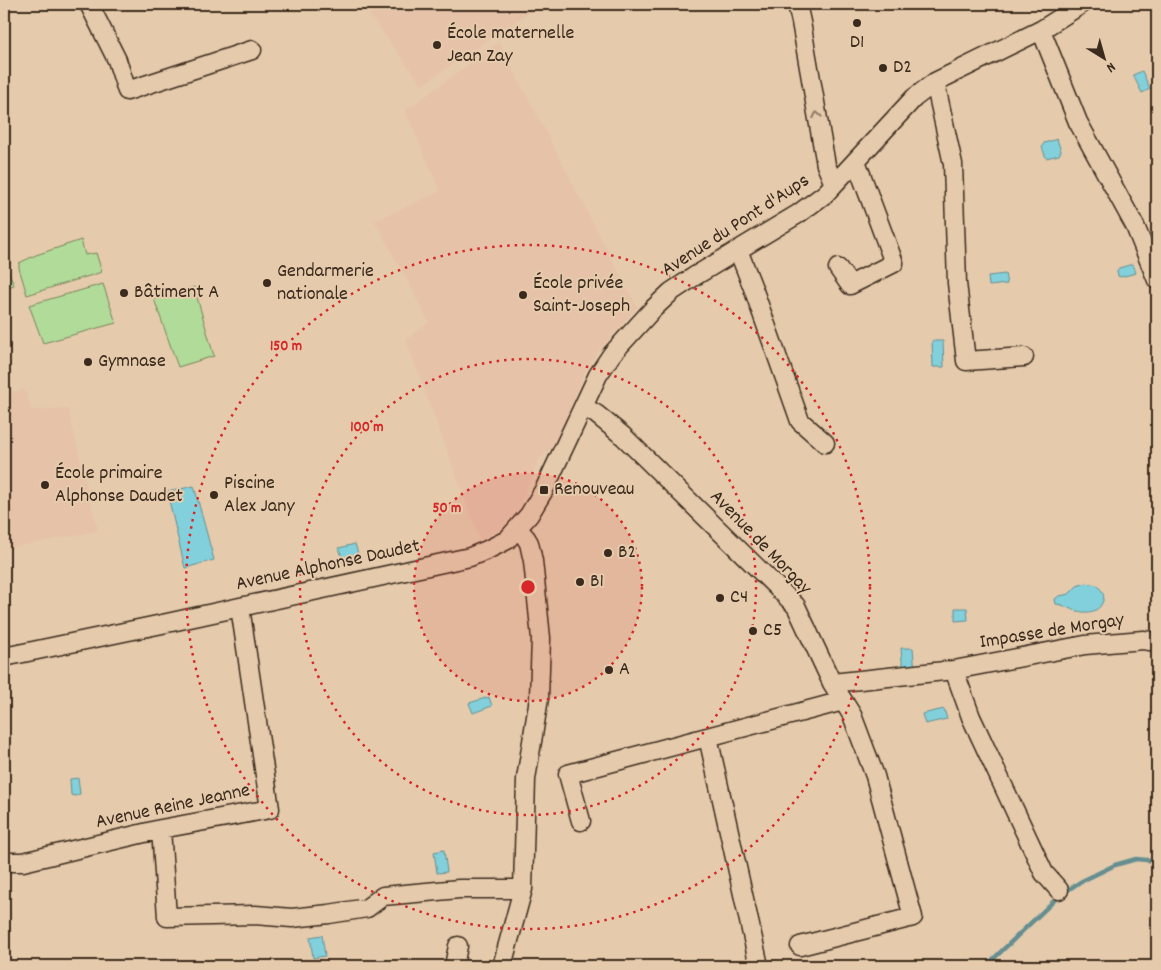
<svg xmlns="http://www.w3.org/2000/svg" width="1161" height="970" viewBox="0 0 1161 970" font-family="Dekko,sans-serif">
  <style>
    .built { fill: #e6c2a8 }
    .green { fill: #b1db98; stroke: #76825b }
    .water { fill: #81d0dc; stroke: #658e90 }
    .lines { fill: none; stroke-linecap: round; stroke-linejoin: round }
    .stream { stroke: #658e90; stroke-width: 4.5 }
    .street-casing { stroke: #3b2a1e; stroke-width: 21 }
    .street { stroke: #e5cbac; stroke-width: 18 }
    .oneway { stroke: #907a65 }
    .ring { fill: none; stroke: #d62828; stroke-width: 2.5; stroke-dasharray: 2.5 5 }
    .poi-dot { fill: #3b2a1e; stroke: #e5cbac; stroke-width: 2 }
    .labels { text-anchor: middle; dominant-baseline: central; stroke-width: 4; stroke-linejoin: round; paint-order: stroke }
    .poi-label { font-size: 20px; fill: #3b2a1e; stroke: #e5cbac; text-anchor: start }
    .street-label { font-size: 20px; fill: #3b2a1e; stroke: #e5cbac }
    .centre { fill: #d62828; stroke: #e5cbac; stroke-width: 2.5 }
    .ring-label { font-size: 15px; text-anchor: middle; font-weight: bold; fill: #d62828; stroke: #e5cbac; stroke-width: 4; stroke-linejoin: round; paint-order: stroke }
  </style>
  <rect width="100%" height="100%" fill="#e5cbac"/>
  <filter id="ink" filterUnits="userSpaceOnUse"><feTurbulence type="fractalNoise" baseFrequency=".02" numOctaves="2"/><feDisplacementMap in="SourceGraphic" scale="10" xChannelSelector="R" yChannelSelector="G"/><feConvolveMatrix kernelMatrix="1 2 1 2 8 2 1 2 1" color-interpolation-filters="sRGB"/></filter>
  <g filter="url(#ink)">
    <path class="built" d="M364 4H541L422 85 362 5Z
      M499 42 637 307 597 353 583 375 557 441 550 449 539 459 519 510 501 529 480 540 406 340 429 322 375 221 440 191 405 111Z
      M25 389 32 410 68 409 98 531 4 549V395Z"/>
    <path class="green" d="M81 240 85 255 96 253 102 272 27 295 19 268V263L36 255Z
      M4 260 14 285 4 288Z
      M103 284 116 323 43 343 29 305Z
      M194 287 214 356 178 367 154 299Z"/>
    <path class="water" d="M1142 71 1150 89 1142 93 1133 75Z
      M1057 139 1061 151 1059 155 1046 158 1042 147 1044 143Z
      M1133 264 1136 273 1121 277 1118 276 1117 270 1119 268Z
      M1005 274 1007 284 989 286 988 276Z
      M932 341H943L944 367H933Z
      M194 486 214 560 185 568 167 492Z
      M355 544 360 560 344 564 339 548Z
      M1086 583 1097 585C1102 591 1106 595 1102 603 1097 615 1081 613 1071 609 1065 607 1062 604 1056 604L1055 599 1059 596 1069 594 1077 586Z
      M955 608H967L968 620 955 621Z
      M901 648H913L915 672 903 673Z
      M489 697 492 706 473 713 469 703Z
      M944 709 947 719 925 724 922 714Z
      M78 778 80 794 75 796 71 795 70 779Z
      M444 850 447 872 437 873 434 852Z
      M322 935 325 956 313 958 310 937Z"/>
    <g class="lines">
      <path class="stream" d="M986 966 1059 896 1080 882 1115 865 1136 859 1157 861"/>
      <g class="street-casing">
        <path id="street" d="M89 4 117 60 127 91 252 50
          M797 4 801 22 826 165 834 184
          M1041 30 1078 122 1135 226 1157 280
          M935 82 953 164 957 283 966 361 1024 357
          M738 250 753 288 800 421 825 443
          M838 268 850 285 894 263 856 161
          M584 407 596 414 623 436 796 606 832 683 954 670 971 717 1044 873 1059 890
          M4 657 167 623 470 557 487 550 507 540 529 515 544 490 598 375 612 354 653 309 671 292 695 276 798 214 825 194 914 98 935 82 1041 30 1082 4
          M954 670 1085 645 1143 640 1157 642
          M708 737 759 966
          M581 821 568 774 843 701
          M161 829 167 917 255 915 292 918 329 914 367 908 383 896 459 889H523
          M4 862H23L161 829 270 809 240 607
          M800 946 913 917 875 776 852 715 832 683
          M454 966 458 946
          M502 966 523 889 526 779 539 698 541 638 533 561 529 543 526 538 518 529"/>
      </g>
      <use href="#street" class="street"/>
    </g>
    <defs><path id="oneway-chevron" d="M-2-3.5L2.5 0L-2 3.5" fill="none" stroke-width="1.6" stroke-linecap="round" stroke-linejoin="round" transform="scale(1.25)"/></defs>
    <use class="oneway" href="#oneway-chevron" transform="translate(817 115) rotate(-100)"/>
  </g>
  <circle cx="528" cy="587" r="114" fill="#d62828" fill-opacity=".12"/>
  <g class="ring">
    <circle cx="528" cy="587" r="114"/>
    <circle cx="528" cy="587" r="228"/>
    <circle cx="528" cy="587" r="342"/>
  </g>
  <g class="poi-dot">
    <circle cx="857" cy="23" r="5"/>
    <circle cx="437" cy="45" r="5"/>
    <circle cx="883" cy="68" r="5"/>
    <circle cx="267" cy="283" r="5"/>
    <circle cx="124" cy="293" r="5"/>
    <circle cx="523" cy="295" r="5"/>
    <circle cx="88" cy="362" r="5"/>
    <circle cx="45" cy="485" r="5"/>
    <rect x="539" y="485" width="10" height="10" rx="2.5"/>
    <circle cx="214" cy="495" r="5"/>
    <circle cx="608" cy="553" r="5"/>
    <circle cx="580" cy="582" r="5"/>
    <circle cx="720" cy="598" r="5"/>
    <circle cx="753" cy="631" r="5"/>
    <circle cx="609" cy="670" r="5"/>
  </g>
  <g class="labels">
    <g class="poi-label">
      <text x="447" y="34">École maternelle<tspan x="447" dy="23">Jean Zay</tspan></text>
      <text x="857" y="43" text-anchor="middle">D1</text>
      <text x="893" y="68">D2</text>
      <text x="277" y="272">Gendarmerie<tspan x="277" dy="23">nationale</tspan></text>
      <text x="533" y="284">École privée<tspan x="533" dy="23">Saint-Joseph</tspan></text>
      <text x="134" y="293">Bâtiment A</text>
      <text x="98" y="362">Gymnase</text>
      <text x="55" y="474">École primaire<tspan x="55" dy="23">Alphonse Daudet</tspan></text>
      <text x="224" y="484">Piscine<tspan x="224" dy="23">Alex Jany</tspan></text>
      <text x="554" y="490">Renouveau</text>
      <text x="618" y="553">B2</text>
      <text x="590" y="582">B1</text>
      <text x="730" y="598">C4</text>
      <text x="763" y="631">C5</text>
      <text x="619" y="670">A</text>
    </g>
    <g class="street-label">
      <text transform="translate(736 226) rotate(-33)">Avenue du Pont d'Aups</text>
      <text transform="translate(760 543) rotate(46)">Avenue de Morgay</text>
      <text transform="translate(328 566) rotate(-12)">Avenue Alphonse Daudet</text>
      <text transform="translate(1052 632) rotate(-9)">Impasse de Morgay</text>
      <text transform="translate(173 807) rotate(-12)">Avenue Reine Jeanne</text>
    </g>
  </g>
  <circle cx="528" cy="587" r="8" class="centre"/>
  <g class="ring-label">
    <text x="286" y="350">150 m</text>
    <text x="367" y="431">100 m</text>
    <text x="447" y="512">50 m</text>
  </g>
  <rect width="1161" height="970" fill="none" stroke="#e5cbac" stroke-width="20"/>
  <rect x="10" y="10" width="1141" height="950" fill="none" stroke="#3b2a1e" stroke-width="2" filter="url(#ink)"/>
  <g transform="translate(1104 58) rotate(143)" stroke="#e5cbac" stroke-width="4" paint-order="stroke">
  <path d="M0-4L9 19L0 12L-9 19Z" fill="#3b2a1e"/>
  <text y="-8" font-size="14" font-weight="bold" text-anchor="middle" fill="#3b2a1e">N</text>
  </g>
</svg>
